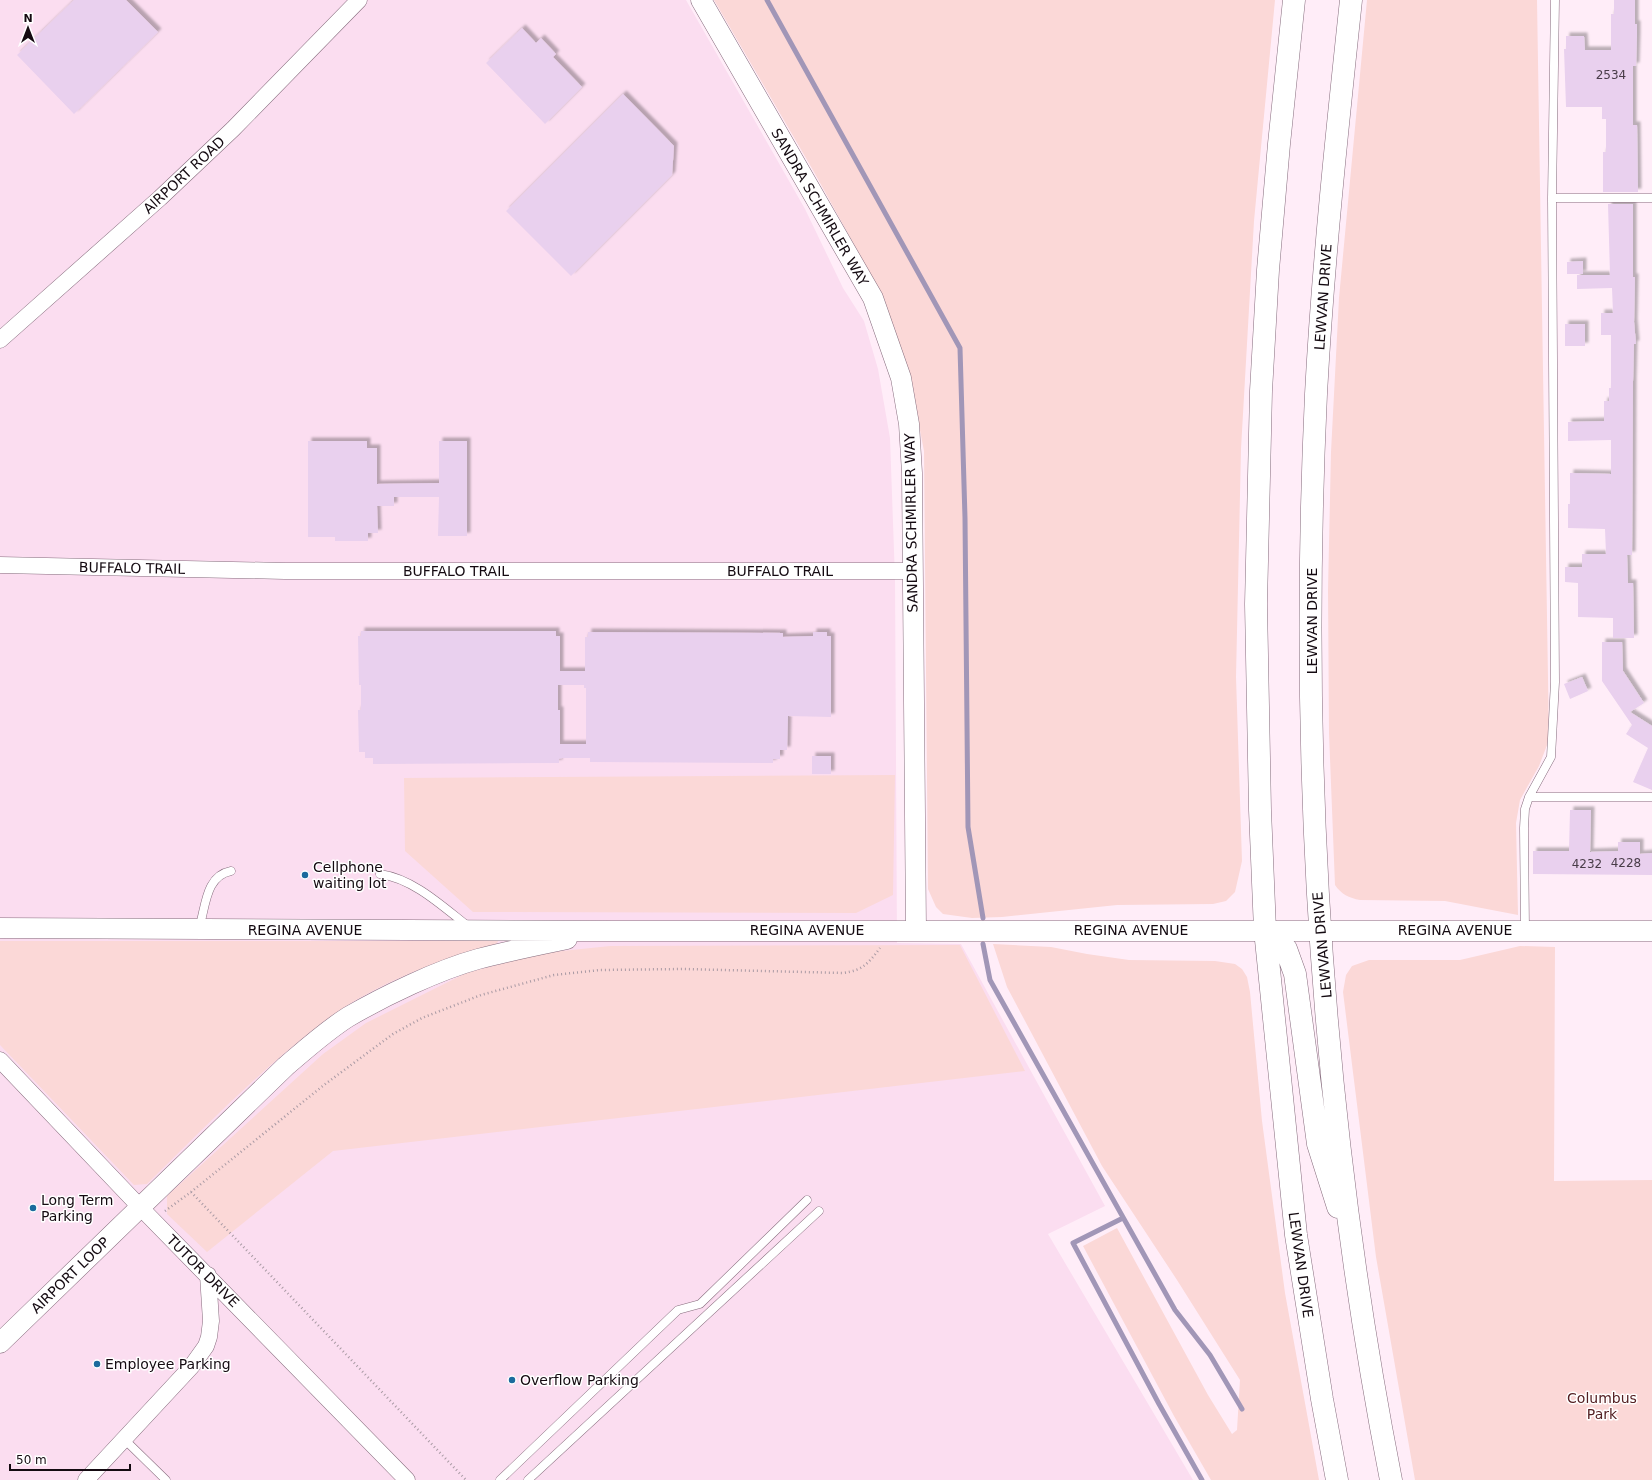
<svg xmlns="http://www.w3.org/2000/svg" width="1652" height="1480" viewBox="0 0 1652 1480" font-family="'DejaVu Sans',sans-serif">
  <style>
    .built { fill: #fbddf0 }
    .green { fill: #fbd8d7 }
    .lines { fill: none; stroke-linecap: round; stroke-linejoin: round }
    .stream { stroke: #a196b7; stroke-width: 5 }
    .building { fill: #e9d0ee; fill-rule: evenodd; filter: url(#shadow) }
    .service-casing { stroke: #866c7d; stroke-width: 9 }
    .minor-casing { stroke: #866c7d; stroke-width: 17 }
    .tertiary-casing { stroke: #866c7d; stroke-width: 21 }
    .secondary-casing { stroke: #866c7d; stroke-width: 23 }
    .path { stroke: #a99aa4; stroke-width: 2.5; stroke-dasharray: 1 3; stroke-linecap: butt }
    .service { stroke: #fff; stroke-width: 8 }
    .minor { stroke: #fff; stroke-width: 16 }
    .tertiary { stroke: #fff; stroke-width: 20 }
    .secondary { stroke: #fff; stroke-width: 22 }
    .poi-dot { fill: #1b6b9d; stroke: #fff; stroke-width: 1.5 }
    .labels { text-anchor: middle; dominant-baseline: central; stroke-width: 3; stroke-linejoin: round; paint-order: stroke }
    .number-label { font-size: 12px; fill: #493c48 }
    .street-label { font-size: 14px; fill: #140a11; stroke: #fff }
    .poi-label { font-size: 14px; fill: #140a11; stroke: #fff; text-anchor: start }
    .park-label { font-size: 14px; fill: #542023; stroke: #fff }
  </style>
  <defs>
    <filter id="shadow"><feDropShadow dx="3.5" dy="-3.5" stdDeviation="1" flood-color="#0004"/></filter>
  </defs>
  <rect width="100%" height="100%" fill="#ffedf8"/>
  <path class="built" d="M0 0H686L805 209 843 288 864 321 878 369 890 438 895 579 897 943 961 944 1105 1206 1048 1234 1193 1480H0Z"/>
  <path class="green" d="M714 0H1275L1254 221 1241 449 1236 677 1242 861 1235 892 1226 901 1213 904 1117 905 1002 917 972 918 943 914 936 907 928 889 924 451 910 379 884 299 814 172Z
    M1367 0H1537L1549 740 1539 766 1520 800 1516 823 1518 915 1445 901 1360 900C1349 898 1341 894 1335 885L1329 733 1328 590 1331 452 1339 298Z
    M895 775 893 895 856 913 473 912 405 851 404 778Z
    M500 939 496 944C437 960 372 985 323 1022 260 1070 204 1128 147 1184L134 1185 0 1045V941H460Z
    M993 944 1051 947 1087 954 1129 960 1215 961 1235 964 1242 969 1247 977 1250 992 1262 1121 1285 1293 1319 1480H1211L1174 1416 1083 1246 1117 1228 1208 1395 1232 1434 1237 1430 1240 1380 1177 1280 1102 1166 1007 987Z
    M960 945 1025 1071 333 1151 207 1252 167 1214V1196L323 1054 366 1023 466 973 543 953 610 946Z
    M1520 946 1555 947 1554 1181 1652 1180V1480H1415L1376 1257 1343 992 1346 975 1352 966 1369 960H1460Z"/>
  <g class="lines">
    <path class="stream" d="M767 0 960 348 965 518 968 827 983 918
      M983 944 990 980 1175 1310 1210 1355 1242 1409
      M1123 1218 1073 1243 1159 1404 1202 1480"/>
  </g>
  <path class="building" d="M74 0H126L158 32 74 114 17 55Z
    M1614 0H1635V24H1637V36L1636 66H1633V125H1637L1638 192H1603V152H1606V119H1602V107H1566L1564 49H1566V36H1584L1585 50H1611V14H1614Z
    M522 28 536 43 541 38 556 54 553 57 582 87 545 124 486 63Z
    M623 94 674 146 672 175 571 276 506 211Z
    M1608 204H1633V277H1635L1634 322 1636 344H1634L1633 381 1632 555H1627L1628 583H1633L1634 638H1613V618L1578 617V583L1565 582V567H1582V554H1606L1605 529 1568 528V504H1570V473L1611 474V440L1568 441V422L1604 421V401H1609V388H1611V335H1601V313H1613L1612 288 1577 289V275H1610Z
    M1583 261V274H1567V262Z
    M1565 324H1585V346H1565Z
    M308 441H367V448H377V484L439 483V441H467V536H438L439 497H394V506H377L378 533H368V541H335V537H308Z
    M361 631H556V636H560V671H585V637H588V632L783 633V637L813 636V632H827V636H831V717L788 716 787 750H780V759H773V763L590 762V758H562L559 759V763L373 764V758H365V752H359L358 710H361V685H359L358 636H361ZM558 685H584V688H586V744H560V710H558Z
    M1602 642H1622L1623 671 1644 703 1630 712 1652 726V790L1633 782 1648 748 1626 734 1632 725 1602 681Z
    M1582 677 1588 691 1570 699 1564 684Z
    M812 756H831V774H812Z
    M1570 810H1591L1590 852 1618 851V842H1640V854L1652 853V875L1533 874V851H1569Z"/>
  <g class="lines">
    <g class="service-casing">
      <path id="service" d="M1552 198H1652
        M1529 797H1652
        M380 874C414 879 442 906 469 927
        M199 928C206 907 205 876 231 871
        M1525 930 1524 828 1525 809 1529 797 1551 757 1555 682 1552 198 1555 0
        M124 1439 166 1480
        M500 1480 678 1310 700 1304 807 1200
        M528 1480 819 1211"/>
    </g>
    <g class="minor-casing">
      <path id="minor" d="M0 340 160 198 233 129 359 0
        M0 565 285 571H913
        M0 1060 140 1207 407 1480
        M86 1480 191 1367 206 1346 209 1337 211 1321 208 1275"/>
    </g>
    <g class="tertiary-casing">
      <path id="tertiary" d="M701 0 873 298 901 378 909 424 912 473 916 930
        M0 928 611 931H1652
        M0 1343 286 1066C306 1049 326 1031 348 1017 384 996 438 970 478 959 508 951 538 945 567 939"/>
    </g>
    <g class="secondary-casing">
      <path id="secondary" d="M1294 0 1279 144 1268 270 1261 391 1256 604 1260 810 1265 930 1296 1235 1322 1399 1337 1480
        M1351 0C1337 131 1323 263 1316 394 1299 757 1321 1123 1391 1480
        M1265 930 1286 949 1295 974 1318 1144 1338 1207"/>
    </g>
    <path class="path" d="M191 1192 466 1480
      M165 1211 191 1192 324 1085 393 1034 422 1018 481 995 554 975 600 970 684 969 843 973C863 970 868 964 880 948"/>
    <use href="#service" class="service"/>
    <use href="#minor" class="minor"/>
    <use href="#tertiary" class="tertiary"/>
    <use href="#secondary" class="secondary"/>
  </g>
  <g class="poi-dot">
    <circle cx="305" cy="875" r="4"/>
    <circle cx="33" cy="1208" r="4"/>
    <circle cx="97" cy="1364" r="4"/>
    <circle cx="512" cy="1380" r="4"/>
  </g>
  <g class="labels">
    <g class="number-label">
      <text x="1611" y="75">2534</text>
      <text x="1626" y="863">4228</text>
      <text x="1587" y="864">4232</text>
    </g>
    <g class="street-label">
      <text transform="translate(184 175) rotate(-43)">AIRPORT ROAD</text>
      <text transform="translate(820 207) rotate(60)">SANDRA SCHMIRLER WAY</text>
      <text transform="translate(1323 297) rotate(-86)">LEWVAN DRIVE</text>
      <text transform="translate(911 523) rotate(-91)">SANDRA SCHMIRLER WAY</text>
      <text transform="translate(132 568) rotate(1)">BUFFALO TRAIL</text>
      <text x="456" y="571">BUFFALO TRAIL</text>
      <text x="780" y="571">BUFFALO TRAIL</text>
      <text transform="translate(1312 621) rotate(-90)">LEWVAN DRIVE</text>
      <text x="305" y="930">REGINA AVENUE</text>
      <text x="807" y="930">REGINA AVENUE</text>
      <text x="1131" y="930">REGINA AVENUE</text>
      <text x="1455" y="930">REGINA AVENUE</text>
      <text transform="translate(1322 945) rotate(-95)">LEWVAN DRIVE</text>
      <text transform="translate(1301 1265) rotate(82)">LEWVAN DRIVE</text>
      <text transform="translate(203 1271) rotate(45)">TUTOR DRIVE</text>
      <text transform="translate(70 1275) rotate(-44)">AIRPORT LOOP</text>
    </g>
    <g class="poi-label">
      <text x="313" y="867">Cellphone<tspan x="313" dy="16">waiting lot</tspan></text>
      <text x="41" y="1200">Long Term<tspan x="41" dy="16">Parking</tspan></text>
      <text x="105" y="1364">Employee Parking</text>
      <text x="520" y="1380">Overflow Parking</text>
    </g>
    <g class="park-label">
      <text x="1602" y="1398">Columbus<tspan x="1602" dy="16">Park</tspan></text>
    </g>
  </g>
  <g transform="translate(28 28)" stroke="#ffffff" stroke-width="3" paint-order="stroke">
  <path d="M0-3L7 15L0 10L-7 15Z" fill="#140a11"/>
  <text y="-6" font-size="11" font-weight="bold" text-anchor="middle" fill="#140a11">N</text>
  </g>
  <path d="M10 1464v6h120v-6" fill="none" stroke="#140a11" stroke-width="2"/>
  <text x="16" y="1464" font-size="12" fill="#140a11" stroke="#ffffff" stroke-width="3" paint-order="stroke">50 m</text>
</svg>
